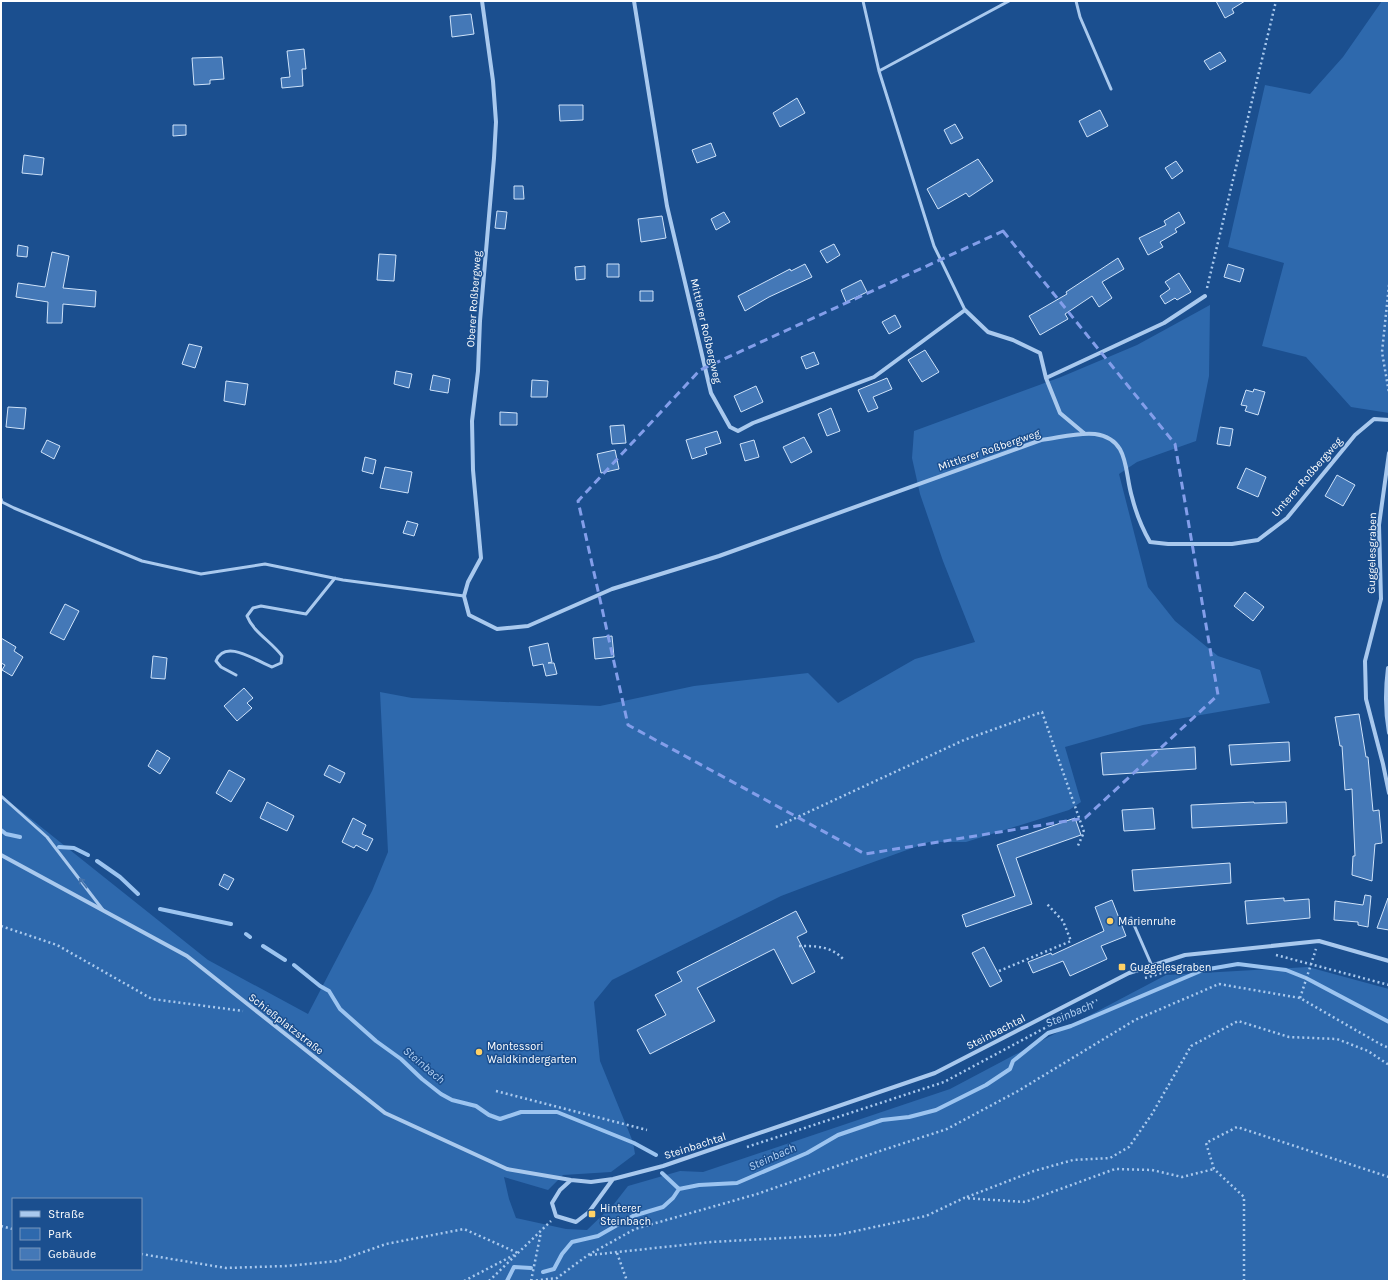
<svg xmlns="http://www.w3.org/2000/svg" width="1390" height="1282" viewBox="0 0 1390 1282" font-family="Karla,sans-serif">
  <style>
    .green { fill: #2e69ad; fill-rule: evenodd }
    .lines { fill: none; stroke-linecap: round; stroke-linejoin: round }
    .stream { stroke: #9cc4f0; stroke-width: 4 }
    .building { fill: #4478b7; stroke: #cfe3fa }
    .path { stroke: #a9c9ee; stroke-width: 2.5; stroke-dasharray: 2 3; stroke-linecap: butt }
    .lane { stroke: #a9c9ee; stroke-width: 3 }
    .street { stroke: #a9c9ee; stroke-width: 4 }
    .oneway { stroke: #4674ac }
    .marked { fill: none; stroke: #839eea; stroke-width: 3; stroke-dasharray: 8 5; stroke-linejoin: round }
    .poi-dot { fill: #ffd166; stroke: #1b4f8f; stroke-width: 1.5 }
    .labels { text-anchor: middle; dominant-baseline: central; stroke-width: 3; stroke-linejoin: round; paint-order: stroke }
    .street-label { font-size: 11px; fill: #fff; stroke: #1b4f8f }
    .poi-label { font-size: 11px; fill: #fff; stroke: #1b4f8f; text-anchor: start }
    .water-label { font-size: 12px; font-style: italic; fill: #b5d3f5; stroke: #1b4f8f }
  </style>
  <rect width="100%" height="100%" fill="#1b4f8f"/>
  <path class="green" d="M1382 1H1389V413L1351 407 1306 357 1262 346 1284 263 1228 247 1265 85 1310 94 1343 57Z
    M1210 305 1209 376 1196 441 1137 462 1119 474 1148 587 1175 621 1218 656 1260 670 1270 703 1143 725 1065 747 1081 802 1069 810 966 842H929L818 882 781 896 612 980 594 1002 600 1061 633 1142 635 1154 611 1172 563 1175 548 1190 504 1177 509 1199 516 1218 566 1229 587 1230 614 1204 628 1186 680 1171 703 1172 950 1089 1166 975 1308 967 1389 989V1281H1V795L208 960 308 1014 372 891 388 852 380 692 412 698 600 706 694 686 808 673 838 703 915 659 975 642 943 561 920 494 912 458 914 431 1061 377 1137 345ZM13 1199H141V1269H13Z"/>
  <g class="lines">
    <path class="stream" d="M1 830 6 834 20 837
      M59 847 74 848 88 855
      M97 861 120 877 138 894
      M160 909 231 924
      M246 934 250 937
      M263 946 285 960
      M294 965 320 986 329 991 340 1009 376 1041 401 1059 422 1079 441 1094 452 1100 476 1106 489 1115 500 1119 521 1112H557L634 1143 656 1155
      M662 1173 679 1189 699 1185 737 1183 807 1153 838 1135 882 1120 909 1117 936 1110 986 1085 1010 1069 1013 1061 1048 1033 1071 1026 1203 970 1238 964 1286 970 1306 978 1389 1022
      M543 1272 554 1269 562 1254 572 1242 598 1236 633 1216 663 1207 673 1198 679 1189
      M507 1281 514 1267 531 1268"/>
  </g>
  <path class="building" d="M1216 1H1245L1232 9 1234 13 1225 18Z
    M471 14 474 34 452 37 450 16Z
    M304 49 306 69H302L303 86 282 88 281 78 290 77 287 51Z
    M1220 52 1226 61 1210 70 1204 61Z
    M222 57 224 79 210 80V84L194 85 192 58Z
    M797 98 805 113 780 127 773 113Z
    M559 105H583V120L560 121Z
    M1100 110 1108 126 1087 137 1079 121Z
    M955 124 963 138 951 144 944 130Z
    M173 125H186V135L173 136Z
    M711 143 716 156 697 163 692 150Z
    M24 155 44 158 42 175 22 173Z
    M978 159 993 181 969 197 966 193 938 209 927 189Z
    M1176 161 1183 171 1172 179 1165 168Z
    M514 186H523L524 199H514Z
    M497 211 507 212 505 229 495 228Z
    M724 212 730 222 716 230 711 219Z
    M1179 212 1185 223 1175 229 1177 232 1160 242 1163 247 1148 255 1139 238 1166 225 1164 221Z
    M662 216 666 238 641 242 638 219Z
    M834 244 840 255 827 263 820 251Z
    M18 245 28 247 27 257 17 256Z
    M52 252 69 256 63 288 96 291 95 307 63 304 62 323H47L48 302 16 297 18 283 45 287Z
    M379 254 396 255 394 281 377 280Z
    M1118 258 1124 269 1102 282 1112 298 1099 307 1092 296 1065 314 1068 319 1040 335 1029 316 1067 294 1066 292Z
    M607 264H619V277H607Z
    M805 264 812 277 769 297 745 311 738 296 790 269 791 271Z
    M1228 264 1244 269 1240 282 1224 277Z
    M585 266V279L576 280 575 267Z
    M1179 273 1191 292 1177 300 1175 298 1165 304 1160 296 1170 289 1165 282Z
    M861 280 867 292 846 302 841 290Z
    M640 291H653V301H640Z
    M895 315 901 327 889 334 882 322Z
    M189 344 202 347 195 368 182 364Z
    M925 350 939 372 922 382 908 360Z
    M814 352 819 364 806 369 801 357Z
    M396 371 412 374 409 388 394 384Z
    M433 375 450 379 448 393 430 390Z
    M887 378 892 389 873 397 878 408 868 412 858 390Z
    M532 380 548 381 547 397H531Z
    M226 381 248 384 245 405 224 401Z
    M756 386 763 402 741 412 734 396Z
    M1254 389 1265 392 1258 415 1245 411 1247 406 1241 405 1246 390 1253 392Z
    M8 407 26 408 24 429 6 427Z
    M831 408 840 431 827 436 818 414Z
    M500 412 517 413V425H500Z
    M624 425 626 443 612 444 610 426Z
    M1220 427 1233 429 1230 446 1217 444Z
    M717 431 721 443 705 448 707 454 692 459 686 440Z
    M804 437 812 452 791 463 783 447Z
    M47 440 60 446 54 459 41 452Z
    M754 440 759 457 745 461 740 444Z
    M615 450 619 469 601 473 597 454Z
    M365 457 376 460 373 474 362 471Z
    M385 467 412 472 408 493 380 488Z
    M1246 468 1266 477 1258 497 1237 488Z
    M1337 475 1355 485 1343 506 1325 496Z
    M407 521 418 524 414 536 403 533Z
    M1245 592 1264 607 1253 621 1234 606Z
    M65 604 79 611 64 640 50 633Z
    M612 636 614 657 595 659 593 638Z
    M1 638 16 647 14 651 23 657 12 676 2 670 5 665 1 663Z
    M548 643 552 662 548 663H554L557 674 546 676 543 664 533 666 529 647Z
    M153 656 167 658 165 679 151 678Z
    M244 688 253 698 247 703 252 708 237 721 224 706Z
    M1359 714 1366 757H1368L1373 811 1379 810 1382 843 1375 844 1372 881 1352 875 1353 856H1355L1352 789 1345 790 1342 746H1340L1335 717Z
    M1289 742 1290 761 1231 765 1229 745Z
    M1195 747 1196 769 1103 775 1101 753Z
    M157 750 170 758 160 774 148 766Z
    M329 765 345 773 340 783 324 775Z
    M229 770 245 779 231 802 216 793Z
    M267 802 294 816 287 831 260 818Z
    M1254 802V803L1286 802 1287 823 1192 828 1191 805Z
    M1153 808 1155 829 1124 831 1122 810Z
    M353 818 366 825 362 834 373 839 367 851 356 845 354 848 342 842Z
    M1075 818 1081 835 1016 858 1032 904 966 927 962 915 1015 896 997 845Z
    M1230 863 1231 883 1134 891 1132 870Z
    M224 874 234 879 228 890 219 885Z
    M1365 895 1371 896 1368 927 1358 925V922L1334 920 1335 901 1363 905Z
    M1284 898V901L1309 899 1310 918 1247 924 1245 901Z
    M1388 898 1389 930 1377 928Z
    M1112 900 1126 936 1101 946 1107 959 1070 976 1063 961 1033 973 1028 962 1051 953 1052 955 1104 931 1095 907Z
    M796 911 807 932 797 937 815 972 792 984 774 949 697 988 715 1021 650 1054 637 1030 666 1015 655 995 682 981 677 972Z
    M984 947 1002 981 990 987 972 953Z"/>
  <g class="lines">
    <path class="path" d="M1389 285 1382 352 1389 393
      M1207 288 1276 1
      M776 827 964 740 1042 712 1084 832 1077 848
      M1 926 57 945 152 999 243 1011
      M799 946C816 946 831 946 843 959
      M1276 955 1389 985
      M999 971 1071 941 1063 921 1047 904
      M1145 978 1198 963
      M1300 998 1316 949
      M496 1091 647 1130
      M747 1147 944 1082 1097 1000
      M967 1197 1034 1171 1073 1160 1110 1158 1129 1147 1152 1114 1191 1046 1238 1021 1289 1037 1337 1039 1368 1051 1389 1065
      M1 1226 13 1229
      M617 1253 627 1281
      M141 1254 226 1268 286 1266 338 1261 386 1244 464 1229 518 1253
      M590 1255 711 1242 837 1235 926 1216 964 1198 1025 1202 1115 1169 1152 1170 1182 1177 1214 1169
      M464 1281 514 1255
      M489 1281 551 1221
      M531 1281 557 1278 588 1255 635 1229 757 1194 877 1152 947 1129 1018 1091 1135 1020 1219 984 1300 998 1380 1044 1389 1048
      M531 1281 541 1232
      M1244 1281V1197L1214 1169 1206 1143 1237 1127 1389 1177"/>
    <path class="lane" d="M863 1 879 71 934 246 965 310
      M1076 1 1080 17 1111 89
      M879 71 1009 1
      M1 499 2 502 14 508 142 561 201 574 265 564 343 580 464 596
      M236 675 221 667 216 661C225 638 256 661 272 667L281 663 282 656C272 642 253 632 247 616L253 608 261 606 306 614 335 578
      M1 796 47 837 103 910
      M1131 918 1152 966"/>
    <path class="street" d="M482 1 493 81 496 122 494 158 480 321 478 371 472 421 473 470 481 558 468 582 464 596 469 615 497 629 528 626 612 589 719 556 1041 440C1058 438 1078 432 1095 434 1130 439 1124 471 1132 497 1136 513 1142 528 1150 542L1168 544H1232L1258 540 1287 518 1355 435 1374 419 1389 420
      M634 1 667 206 711 393 730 427 738 431 753 423 874 377 965 310 988 332 1013 340 1040 353 1046 378 1060 413 1085 434
      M1046 378 1164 323 1205 296
      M1389 453 1379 525 1381 599 1365 661 1366 699 1383 764 1389 793
      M1388 668C1385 691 1385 711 1389 733
      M1 855 187 956 385 1113 507 1169 571 1180 591 1182 613 1179 663 1166 935 1073 1129 973 1185 955 1319 941 1389 961
      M571 1180 560 1190 552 1203 556 1216 576 1222 589 1212 613 1179"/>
  </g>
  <defs><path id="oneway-shaft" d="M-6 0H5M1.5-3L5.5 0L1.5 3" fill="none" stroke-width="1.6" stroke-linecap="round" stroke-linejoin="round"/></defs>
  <use class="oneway" href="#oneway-shaft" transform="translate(83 883) rotate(-128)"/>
  <path class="marked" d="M1003 231 1175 444 1218 695 1085 818 865 854 628 725 578 501 700 370Z"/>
  <g class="poi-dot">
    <circle cx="1110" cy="921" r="4"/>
    <rect x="1118" y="963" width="8" height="8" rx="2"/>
    <circle cx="479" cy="1052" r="4"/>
    <rect x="588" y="1210" width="8" height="8" rx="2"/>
  </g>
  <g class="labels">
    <g class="street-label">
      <text transform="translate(474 299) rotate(-86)">Oberer Roßbergweg</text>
      <text transform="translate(706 331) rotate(77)">Mittlerer Roßbergweg</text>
      <text transform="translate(989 450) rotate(-19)">Mittlerer Roßbergweg</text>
      <text transform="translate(1307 477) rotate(-49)">Unterer Roßbergweg</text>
      <text transform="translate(1372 553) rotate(-89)">Guggelesgraben</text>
      <text transform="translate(286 1024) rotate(38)">Schießplatzstraße</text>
      <text transform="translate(996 1032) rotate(-27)">Steinbachtal</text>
      <text transform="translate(695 1146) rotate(-18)">Steinbachtal</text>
    </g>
    <g class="poi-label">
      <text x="1118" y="921">Marienruhe</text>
      <text x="1130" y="967">Guggelesgraben</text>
      <text x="487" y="1046">Montessori<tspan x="487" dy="13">Waldkindergarten</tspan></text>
      <text x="600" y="1208">Hinterer<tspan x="600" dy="13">Steinbach</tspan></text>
    </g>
    <g class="water-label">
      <text transform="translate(1069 1014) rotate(-23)">Steinbach</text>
      <text transform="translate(424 1065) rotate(40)">Steinbach</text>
      <text transform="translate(772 1157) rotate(-24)">Steinbach</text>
    </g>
  </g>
  <rect width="1390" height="1282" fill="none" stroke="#ffffff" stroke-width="4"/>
  <rect x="12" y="1198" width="130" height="72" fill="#1b4f8f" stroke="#7695bc"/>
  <rect x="20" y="1211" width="20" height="6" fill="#a9c9ee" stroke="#7695bc"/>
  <text x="48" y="1218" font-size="12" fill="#ffffff">Straße</text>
  <rect x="20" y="1228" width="20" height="12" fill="#2e69ad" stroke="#7695bc"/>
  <text x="48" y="1238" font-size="12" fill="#ffffff">Park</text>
  <rect x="20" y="1248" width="20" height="12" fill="#4478b7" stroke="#7695bc"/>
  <text x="48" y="1258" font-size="12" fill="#ffffff">Gebäude</text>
</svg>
